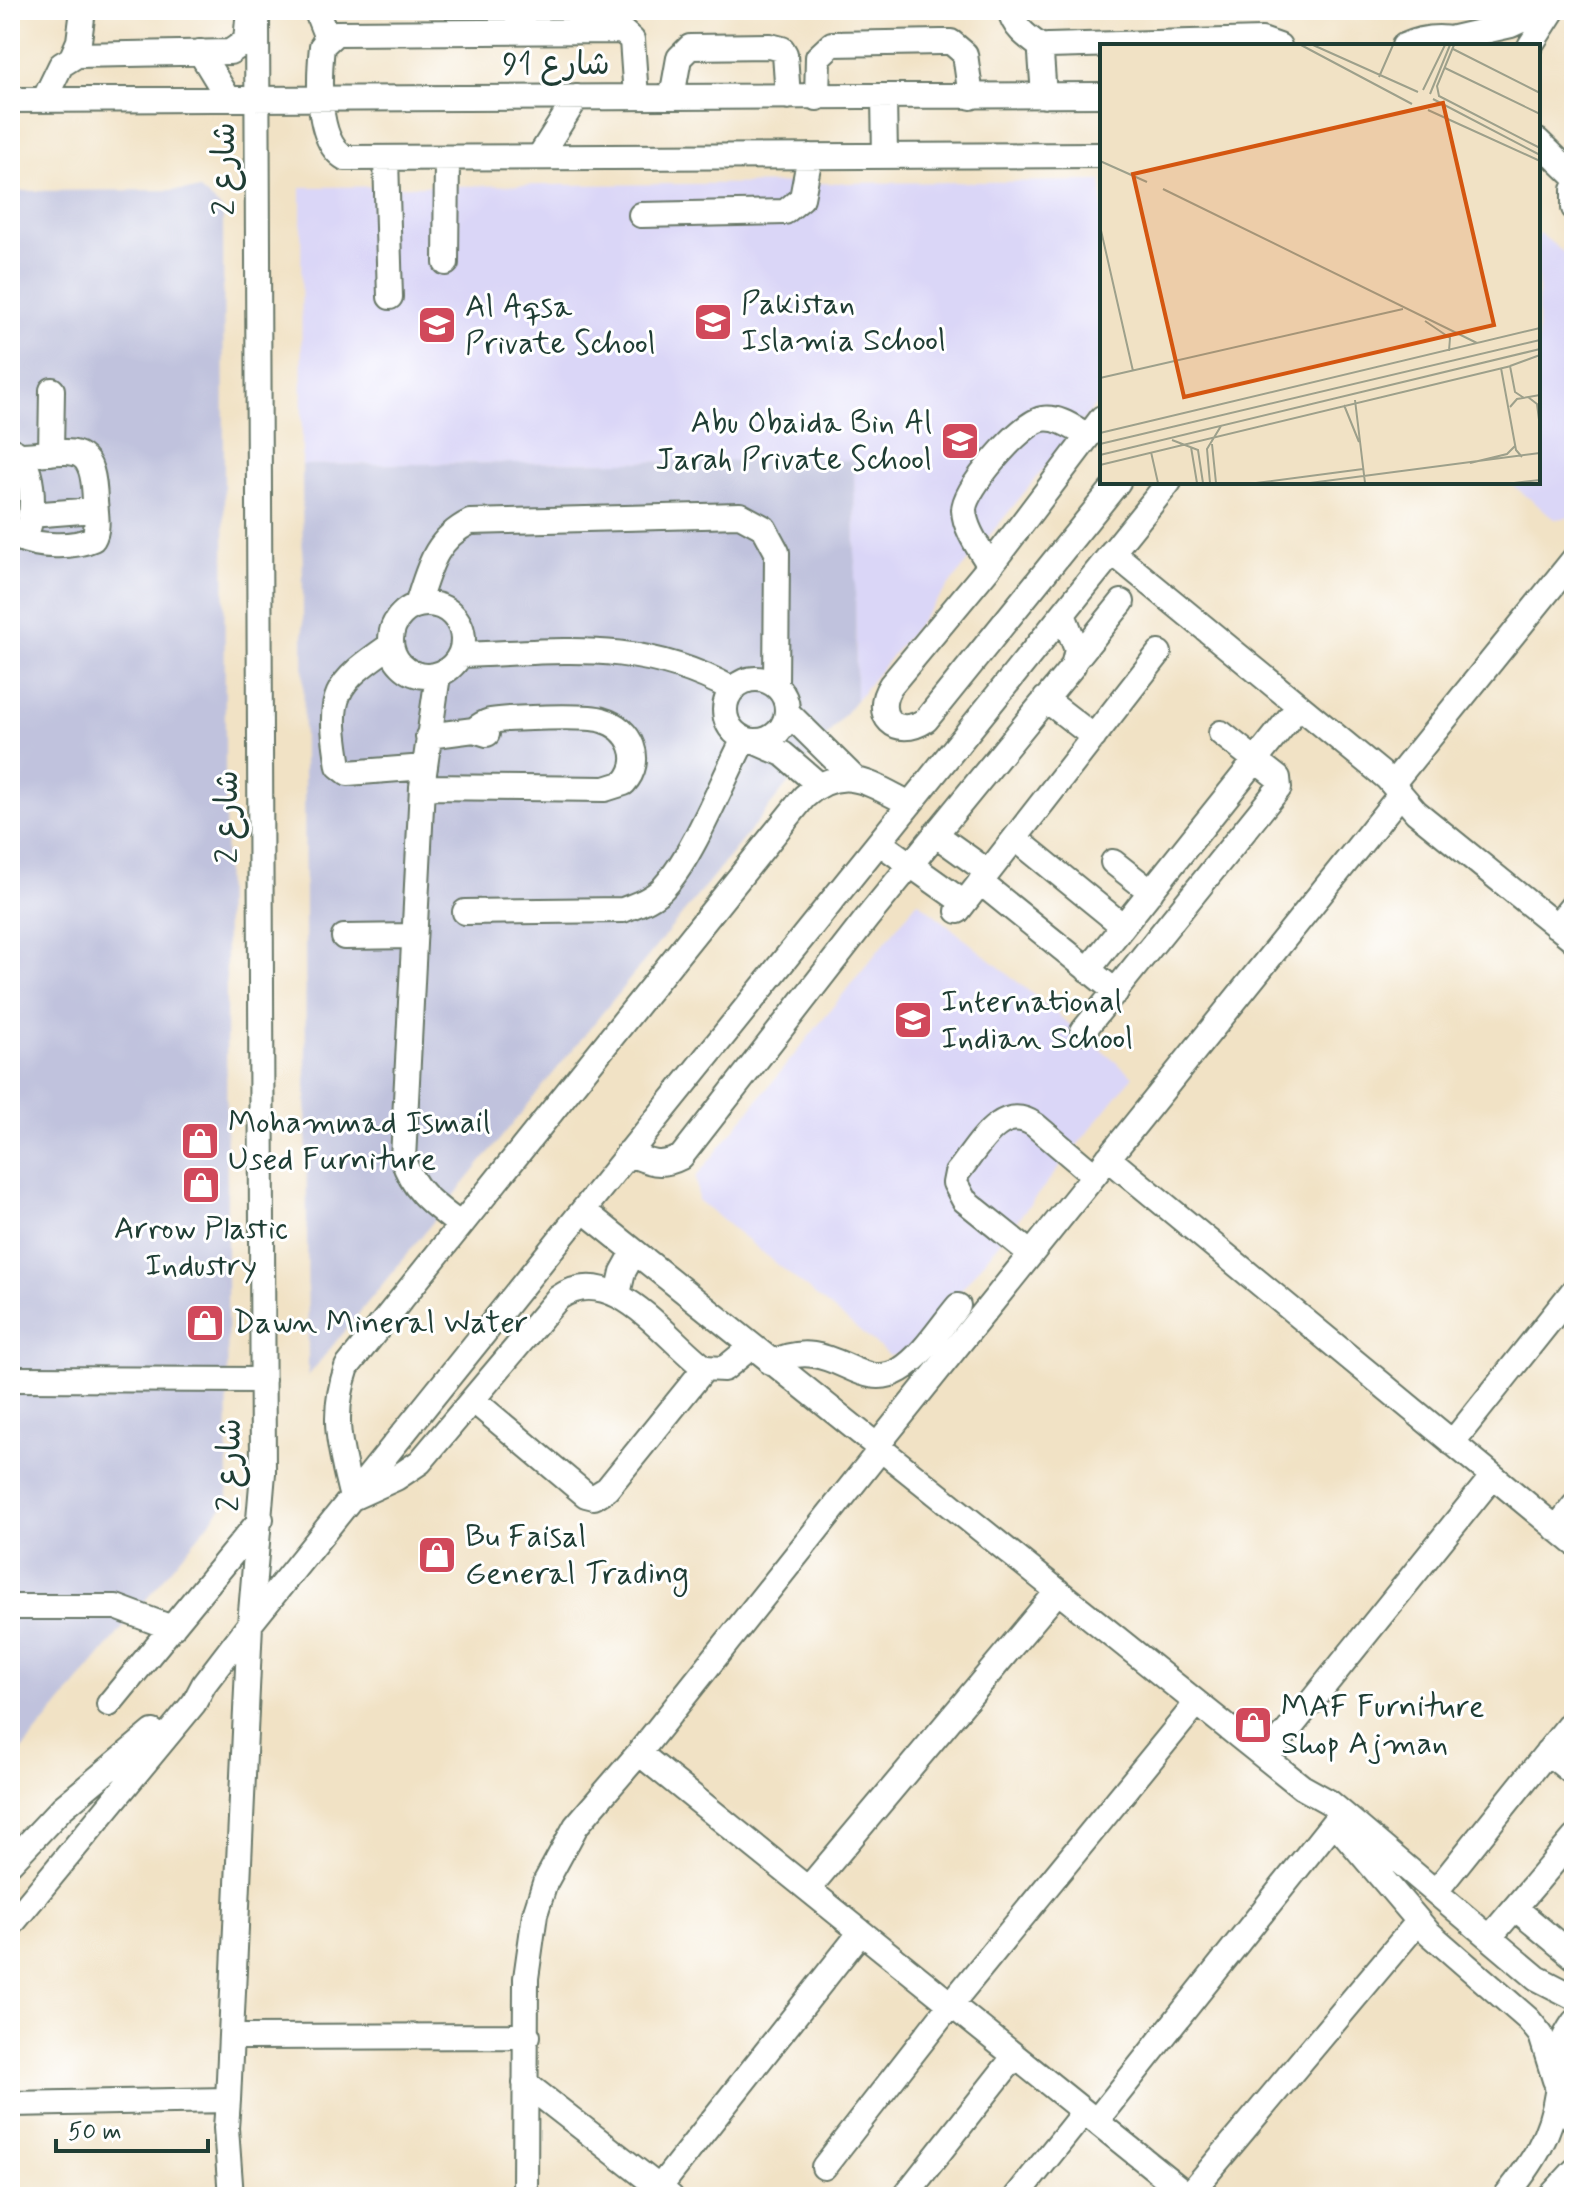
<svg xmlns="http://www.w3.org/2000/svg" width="1584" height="2207" viewBox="0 0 1584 2207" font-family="Mynerve,'Playpen Sans Arabic',sans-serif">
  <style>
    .built { fill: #dad6f7 }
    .industrial { fill: #c0c2dd }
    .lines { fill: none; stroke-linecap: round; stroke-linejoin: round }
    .minor-casing { stroke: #687767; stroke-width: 28 }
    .minor { stroke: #fff; stroke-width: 24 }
    .labels { text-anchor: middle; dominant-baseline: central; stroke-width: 6; stroke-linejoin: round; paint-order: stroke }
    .street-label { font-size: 32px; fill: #1f3d34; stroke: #fff }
    .poi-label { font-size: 32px; fill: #1f3d34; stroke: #fff; text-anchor: start }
    .inset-road { fill: none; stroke: #9da08b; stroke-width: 2 }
    .view { fill: #d45610; fill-opacity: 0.15; stroke: #d45610; stroke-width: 4 }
    .inset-edge { fill: none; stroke: #1f3d34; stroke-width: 4 }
  </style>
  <rect width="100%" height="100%" fill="#fff"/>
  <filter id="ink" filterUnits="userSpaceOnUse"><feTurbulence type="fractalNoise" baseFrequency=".0125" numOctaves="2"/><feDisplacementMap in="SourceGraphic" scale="16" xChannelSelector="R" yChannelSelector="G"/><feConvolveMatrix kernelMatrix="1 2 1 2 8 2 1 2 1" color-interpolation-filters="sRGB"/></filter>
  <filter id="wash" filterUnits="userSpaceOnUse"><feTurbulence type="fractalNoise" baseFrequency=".006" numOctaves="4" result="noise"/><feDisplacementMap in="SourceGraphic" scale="32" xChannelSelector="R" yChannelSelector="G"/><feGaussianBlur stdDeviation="1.8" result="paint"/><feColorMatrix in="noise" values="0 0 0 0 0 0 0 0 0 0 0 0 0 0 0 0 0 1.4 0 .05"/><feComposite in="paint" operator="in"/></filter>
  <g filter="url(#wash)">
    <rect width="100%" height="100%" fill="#f1e2c5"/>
    <path class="built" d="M1024 10H1385V12L1024 14Z
      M1102 181V397L856 700 854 460 302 465 301 187Z
      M1538 232 1574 261V517L1555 519 1509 482H1538Z
      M918 901 1133 1076 911 1352 889 1355 698 1200 696 1177Z"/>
    <path class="industrial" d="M200 190 223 210 228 1500 10 1765V191Z
      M854 460 856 700 308 1376 302 465Z"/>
  </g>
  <g filter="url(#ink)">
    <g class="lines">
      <g class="minor-casing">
        <path id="minor" d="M316 10 327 38
          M1010 10C1014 29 1029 38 1044 49
          M1454 38 1511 25 1543 10
          M1404 46C1426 36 1446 35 1468 44
          M1530 46 1553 10
          M200 52 228 98
          M72 57 79 41 83 10
          M1044 96 1041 54 1048 46 1262 40 1279 46
          M636 97 632 40 622 31 336 33 322 46C319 76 315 141 345 158L1102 155
          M672 97 679 58 690 47 770 46 782 49 785 54 788 97
          M884 97 885 156
          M817 98 818 57 832 44 941 42H951L965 54 971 97
          M10 100 1102 95
          M44 100 61 65 77 55 230 52 246 41 248 20
          M1538 141 1574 176
          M539 157 577 97
          M386 158 390 297
          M1574 190V208
          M641 215 785 212 802 198 810 156
          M446 263 447 158
          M1102 418 990 566 891 685C871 715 896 740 926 720L1118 482
          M10 450C35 456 36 514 26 534L10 538
          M51 453 52 390
          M30 515 95 510
          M19 538C38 547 73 548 93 539 99 529 96 514 95 501 93 440 74 452 23 455
          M1112 552 1387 778 1416 812 1574 940
          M990 566C980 549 965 530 964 510 964 489 1021 423 1042 419 1058 416 1074 428 1088 436
          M391 640a36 36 0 1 1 72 0a36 36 0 1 1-72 0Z
          M417 605C429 569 434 540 470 522L740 515 764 528 777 552 776 686
          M391 645C333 685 327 694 339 766L348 773 425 767
          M460 655C562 652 638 638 732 689
          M1076 659 1122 602
          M438 675 422 787 403 1159C413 1191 433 1204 459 1224
          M725 710a31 31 0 1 1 62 0a31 31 0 1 1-62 0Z
          M1045 699 1094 737
          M787 712 854 778
          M428 736 474 730 487 734
          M753 741 783 754 818 784
          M1393 783 1574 559
          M422 787 605 789 624 783C645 760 631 728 602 720 587 715 507 718 490 721 483 723 479 726 474 730
          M935 834 988 872
          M1015 838 1123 926
          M880 843 964 903
          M1113 862 1151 892
          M980 882 1116 992
          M958 911 1159 653
          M465 912 623 910C638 904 654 899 665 886 694 854 723 779 744 739
          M1556 926 1574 904
          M344 937 414 936
          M1088 970 1299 706
          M1083 1031 1279 788 1278 778 1221 733
          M628 1153C648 1162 660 1168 681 1157L867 918 1073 666 1077 650 1063 614
          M1108 1158 1574 1543
          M583 1210 1302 1787 1329 1802 1537 1978 1574 1997
          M1031 1254 964 1200 955 1183 957 1173C977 1149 1000 1101 1035 1125L1094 1175
          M618 1294 623 1272 634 1252
          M751 1347 724 1369 705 1368C664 1338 613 1260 558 1298L420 1462 396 1478 352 1498C340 1448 330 1417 347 1367L804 797C843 762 870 784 910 804
          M771 1363C832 1332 857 1395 900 1370 922 1357 941 1326 958 1306
          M10 1379 263 1380
          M473 1400 586 1495 594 1497 607 1489 705 1368
          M1452 1443 1574 1290
          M876 1447 1400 795
          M1556 1529 1574 1506
          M10 1607H116L172 1628
          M109 1704 261 1519
          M1547 1752 1574 1774
          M639 1753 1190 2197
          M1266 1758 1493 1476
          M1336 1824 1428 1932 1528 2019 1541 2035 1555 2080
          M10 1863 62 1808 153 1732
          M808 1889 1058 1591
          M1436 1891 1574 1719
          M1515 1908 1574 1957
          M10 1926 194 1703 204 1684 250 1624 1169 482
          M1490 1937 1574 1838
          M1574 2022C1551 2055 1548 2089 1574 2121
          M231 2037 528 2036
          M525 2083 671 2197
          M228 2100 250 1624 263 1473 257 10
          M10 2104 228 2100 226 2128 231 2197
          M1096 2121 1334 1822
          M824 2167 951 2004 1197 1703
          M659 2188 861 1932
          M1188 2196 1418 1922
          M525 2197 526 1978 535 1914 545 1883 576 1826 639 1753 880 1450
          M904 2197 1015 2056
          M1016 2197 1084 2112
          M1505 2197C1532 2164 1551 2136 1557 2093
          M1550 2197 1574 2171"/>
      </g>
      <use href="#minor" class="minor"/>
    </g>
  </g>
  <defs>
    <g id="school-square" transform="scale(2)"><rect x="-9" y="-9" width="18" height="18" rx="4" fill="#d1495b" stroke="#fff"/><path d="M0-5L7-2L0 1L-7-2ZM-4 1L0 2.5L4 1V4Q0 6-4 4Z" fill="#fff"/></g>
    <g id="shop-square" transform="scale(2)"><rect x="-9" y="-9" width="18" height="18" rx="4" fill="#d1495b" stroke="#fff"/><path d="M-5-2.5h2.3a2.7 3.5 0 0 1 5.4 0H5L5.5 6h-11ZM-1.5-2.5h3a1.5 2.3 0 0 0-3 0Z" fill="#fff"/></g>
  </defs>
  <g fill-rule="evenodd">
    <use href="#school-square" x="713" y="322"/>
    <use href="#school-square" x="437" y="325"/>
    <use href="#school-square" x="960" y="441"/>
    <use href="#school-square" x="913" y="1020"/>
    <use href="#shop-square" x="200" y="1141"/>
    <use href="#shop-square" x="201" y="1185"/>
    <use href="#shop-square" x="205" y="1323"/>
    <use href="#shop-square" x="437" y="1555"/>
    <use href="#shop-square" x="1253" y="1725"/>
  </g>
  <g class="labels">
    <g class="street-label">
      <text x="556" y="65">شارع 91</text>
      <text transform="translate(225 169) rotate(-90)">شارع 2</text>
      <text transform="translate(228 817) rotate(-90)">شارع 2</text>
      <text transform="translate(230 1465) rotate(-89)">شارع 2</text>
    </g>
    <g class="poi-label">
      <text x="741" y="304">Pakistan<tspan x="741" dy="37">Islamia School</tspan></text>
      <text x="465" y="307">Al Aqsa<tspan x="465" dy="37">Private School</tspan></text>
      <text x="932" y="423" text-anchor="end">Abu Obaida Bin Al<tspan x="932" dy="37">Jarah Private School</tspan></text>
      <text x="941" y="1002">International<tspan x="941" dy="37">Indian School</tspan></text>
      <text x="228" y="1123">Mohammad Ismail<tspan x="228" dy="37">Used Furniture</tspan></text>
      <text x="201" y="1229" text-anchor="middle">Arrow Plastic<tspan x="201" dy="37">Industry</tspan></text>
      <text x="233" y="1323">Dawn Mineral Water</text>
      <text x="465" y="1537">Bu Faisal<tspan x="465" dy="37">General Trading</tspan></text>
      <text x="1281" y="1707">MAF Furniture<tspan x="1281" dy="37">Shop Ajman</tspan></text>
    </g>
  </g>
  <g transform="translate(1100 44)">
    <rect width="440" height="440" fill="#f1e2c5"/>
    <path class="inset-road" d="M201 1 312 60M213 1 318 48M354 1 337 42 339 52 440 104M353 5 440 49M345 24 440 70M279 33 293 1M323 46 345 1M330 50 350 1M333 55 440 111M328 66 440 117M0 117 47 138M63 145 377 299M0 182 33 327M325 277 350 294 349 307M410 322 415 348 424 354M410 322 440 311M401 324 416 406 422 413M0 334 303 265M428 353 437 360 440 383M255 356 265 439M244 361 259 398M410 363 417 355 440 351M0 389 440 284M72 396 98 406 103 439M0 400 440 296M112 400 116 439M91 403 97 439M51 408 58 439M0 411 440 305M370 419 407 410 415 402M0 421 411 322M110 439 107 405 121 382M156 439 263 425M210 439 440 409M414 439 440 436"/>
    <path class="view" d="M343 59 394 281 84 353 33 130Z"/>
    <rect width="440" height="440" class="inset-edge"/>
  </g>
  <rect width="1584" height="2207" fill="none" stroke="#fff" stroke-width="40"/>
  <path d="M56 2139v12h152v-12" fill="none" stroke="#1f3d34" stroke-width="4"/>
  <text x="68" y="2139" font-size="24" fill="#1f3d34" stroke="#ffffff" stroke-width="6" paint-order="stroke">50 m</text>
</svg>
